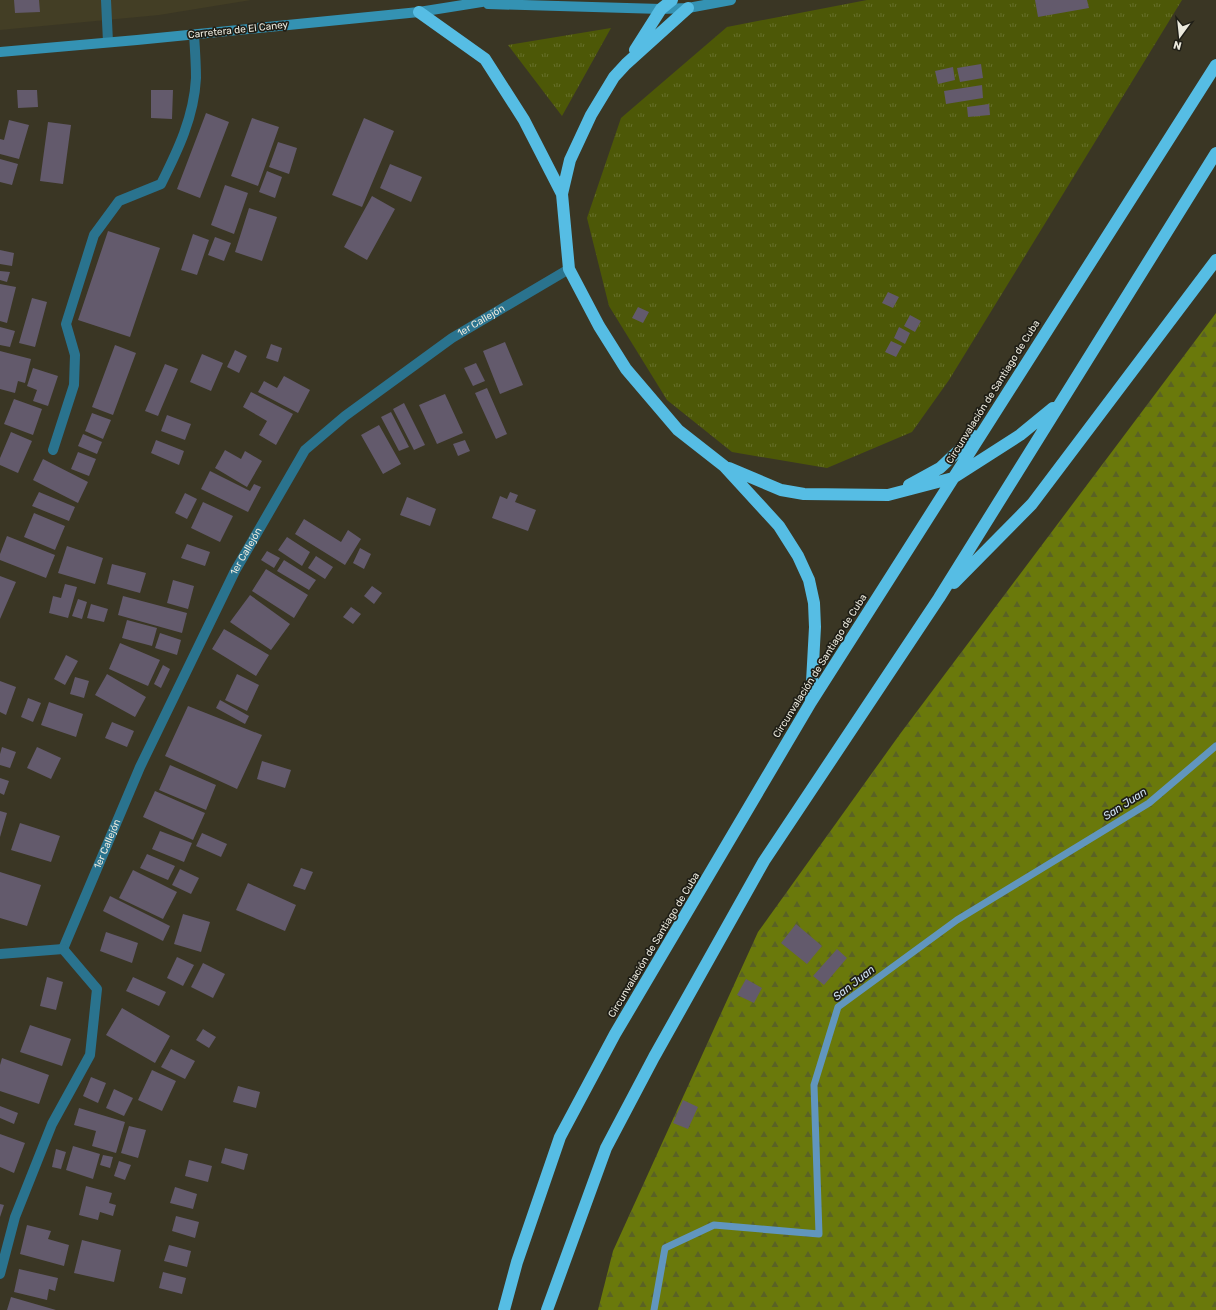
<svg xmlns="http://www.w3.org/2000/svg" width="1216" height="1310" viewBox="0 0 1216 1310" font-family="Rubik,sans-serif">
  <style>
    .built { fill: #433e25 }
    .grass { fill: url(#grass-tufts) }
    .forest { fill: url(#forest-firs) }
    .lines { fill: none; stroke-linecap: round; stroke-linejoin: round }
    .stream { stroke: #6196be; stroke-width: 7 }
    .building { fill: #635a6c }
    .service { stroke: #2a738e; stroke-width: 10 }
    .minor { stroke: #2a738e; stroke-width: 10 }
    .secondary { stroke: #3492b3; stroke-width: 10 }
    .motorway { stroke: #56bde4; stroke-width: 12 }
    .labels { text-anchor: middle; dominant-baseline: central; stroke-width: 3.5; stroke-linejoin: round; paint-order: stroke }
    .street-label { font-size: 10px; fill: #ebe9dd; stroke: #1f1e16 }
    .water-label { font-size: 11px; font-style: italic; fill: #cfe1f2; stroke: #1f1e16 }
  </style>
  <defs>
    <pattern id="grass-tufts" width="24" height="20" patternUnits="userSpaceOnUse"><rect width="24" height="20" fill="#4d5807"/><path d="M3 7l-1-3M5 7V3M7 7l1-3M15 17l-1-3M17 17v-4M19 17l1-3" fill="none" stroke="#67702b"/></pattern>
    <pattern id="forest-firs" width="22" height="20" patternUnits="userSpaceOnUse"><rect width="22" height="20" fill="#6a790b"/><path d="M5 1l3.5 6h-7zM16 11l3.5 6h-7z" fill="#5a6224"/></pattern>
  </defs>
  <rect width="100%" height="100%" fill="#3a3624"/>
  <path class="built" d="M0 0H251L159 15 0 30Z"/>
  <path class="grass" d="M867 0H1182L949 380 912 432 827 468 732 452 667 400 609 306 587 218 621 118 727 27Z
    M611 28 562 116 508 45Z"/>
  <path class="forest" d="M1216 313V1310H598L613 1251 758 932 900 734Z"/>
  <g class="lines">
    <path class="stream" d="M654 1310 665 1248 714 1225 819 1234 814 1085 838 1007 957 920 1149 803 1216 746"/>
  </g>
  <path class="building" d="M14 0H39L40 12 15 13Z
    M1035 0H1087L1089 8 1038 17Z
    M981 64 983 78 960 82 957 68Z
    M953 67 955 80 938 84 935 71Z
    M982 85 983 98 946 104 944 91Z
    M17 90H37L38 107 18 108Z
    M151 90H173L172 119 151 118Z
    M989 104 990 115 968 117 967 107Z
    M206 113 229 122 200 198 177 189Z
    M252 118 279 127 258 186 231 176Z
    M364 118 394 131 362 207 332 195Z
    M9 120 29 125 19 159 0 154V139L4 140Z
    M48 122 71 125 63 184 40 181Z
    M278 142 297 148 289 174 269 167Z
    M0 159 18 164 12 185 0 182Z
    M390 164 422 177 411 202 380 188Z
    M267 171 282 177 275 198 259 192Z
    M225 185 248 193 234 234 211 225Z
    M372 196 395 209 367 260 344 247Z
    M249 208 277 217 262 261 235 252Z
    M108 231 160 248 130 337 78 320Z
    M193 234 209 240 197 275 181 270Z
    M215 237 231 243 224 261 208 255Z
    M0 250 14 253 12 266 0 264Z
    M0 271 10 272 7 282 0 280Z
    M0 284 16 287 7 323 0 321Z
    M888 292 899 297 893 308 882 303Z
    M32 298 47 302 35 347 19 343Z
    M638 307 649 312 643 323 632 318Z
    M910 315 921 321 915 332 904 326Z
    M0 327 15 331 10 347 0 345Z
    M899 327 910 333 905 344 894 338Z
    M891 341 902 346 896 357 885 352Z
    M505 342 523 385 500 394 483 351Z
    M271 344 282 348 278 362 266 358Z
    M115 345 136 353 113 415 92 407Z
    M235 350 247 356 239 373 227 367Z
    M0 351 31 359 25 383 18 381 15 393 0 389Z
    M202 354 223 363 211 391 190 382Z
    M476 363 485 381 473 386 464 368Z
    M165 364 178 369 158 416 145 411Z
    M33 368 58 376 48 406 33 401 37 390 27 386Z
    M284 376 310 390 298 413 258 392 264 381 277 388Z
    M487 388 507 434 496 439 475 393Z
    M251 392 293 414 276 445 259 435 267 421 243 407Z
    M445 394 463 433 437 444 419 405Z
    M14 399 42 409 33 435 4 424Z
    M404 403 425 445 414 450 393 409Z
    M391 412 409 447 399 451 381 417Z
    M92 413 111 420 103 439 85 431Z
    M167 415 191 424 185 440 161 431Z
    M379 425 401 464 383 474 361 435Z
    M11 432 32 441 18 473 0 465V458Z
    M83 434 102 442 97 454 78 446Z
    M156 440 184 451 179 465 151 453Z
    M465 440 470 451 458 456 453 444Z
    M225 450 241 459 245 451 262 461 247 487 215 468Z
    M78 452 96 459 89 476 71 469Z
    M43 459 88 482 78 503 33 480Z
    M210 471 250 491 254 484 261 487 248 512 201 489Z
    M39 492 75 507 69 521 32 506Z
    M510 492 518 495 515 502 536 510 528 531 492 518 500 496 507 499Z
    M185 493 197 499 187 519 175 513Z
    M407 497 436 509 430 526 400 515Z
    M203 502 233 516 220 542 191 528Z
    M34 513 65 526 55 550 24 537Z
    M304 519 341 542 348 530 361 539 345 565 295 534Z
    M7 536 55 555 46 578 0 560V554Z
    M287 537 310 552 302 566 278 550Z
    M187 544 210 552 205 566 181 558Z
    M67 546 103 558 95 584 58 573Z
    M360 548 371 554 364 569 353 563Z
    M267 551 280 558 274 568 261 560Z
    M316 556 333 567 325 579 308 568Z
    M284 560 316 580 309 590 277 571Z
    M112 564 146 573 140 593 107 584Z
    M266 569 308 595 294 618 252 591Z
    M0 576 16 582 0 619Z
    M173 580 194 586 188 609 167 603Z
    M65 584 77 587 68 618 49 613 53 596 61 598Z
    M372 586 382 593 374 604 364 596Z
    M250 595 290 624 271 650 230 622Z
    M123 596 187 613 182 633 118 615Z
    M78 599 87 602 82 619 72 616Z
    M91 604 108 609 104 622 87 618Z
    M351 607 361 614 353 624 343 617Z
    M127 620 157 628 152 646 122 638Z
    M224 629 269 655 256 676 212 649Z
    M160 633 181 640 177 655 155 648Z
    M120 643 160 660 148 686 109 669Z
    M66 655 78 661 65 685 54 679Z
    M163 665 170 669 161 688 154 684Z
    M107 674 146 697 135 717 95 695Z
    M237 674 259 685 247 711 225 700Z
    M75 677 89 681 84 698 70 694Z
    M0 681 16 687 6 715 0 712Z
    M28 698 41 703 33 722 21 717Z
    M220 700 249 716 245 724 216 708Z
    M49 702 83 714 76 737 41 725Z
    M188 706 262 735 237 789 165 756Z
    M112 722 134 731 127 747 105 738Z
    M2 747 16 752 10 768 0 765V754Z
    M37 747 61 758 51 779 27 768Z
    M262 761 291 770 285 788 257 779Z
    M170 765 216 785 206 810 159 790Z
    M0 778 9 781 4 795 0 793Z
    M155 791 205 813 193 840 143 817Z
    M0 811 7 813 0 837Z
    M20 823 60 836 51 862 11 850Z
    M160 831 192 843 184 862 152 849Z
    M202 833 227 844 221 857 196 846Z
    M147 854 175 866 168 880 140 868Z
    M301 868 313 872 305 890 293 886Z
    M180 869 199 878 191 894 172 885Z
    M133 870 177 892 163 919 119 898Z
    M0 872 41 885 27 926 0 918Z
    M248 883 296 905 285 931 236 910Z
    M110 896 170 926 163 941 103 911Z
    M183 914 210 922 201 952 174 944Z
    M796 924 822 946 807 964 781 943Z
    M106 932 138 943 132 963 100 951Z
    M837 949 847 958 824 985 813 976Z
    M177 957 194 965 183 986 167 978Z
    M203 963 225 974 213 998 191 987Z
    M47 977 63 982 56 1010 40 1006Z
    M133 977 166 992 159 1006 126 991Z
    M746 979 762 988 754 1003 737 995Z
    M122 1008 170 1036 155 1063 106 1035Z
    M30 1025 71 1039 62 1066 20 1052Z
    M203 1029 216 1037 209 1048 196 1040Z
    M171 1049 195 1061 185 1079 161 1067Z
    M2 1058 49 1075 39 1104 0 1091V1065Z
    M152 1070 176 1081 162 1111 138 1100Z
    M91 1077 106 1083 98 1103 83 1096Z
    M238 1086 260 1092 256 1108 233 1102Z
    M114 1089 133 1098 124 1116 106 1108Z
    M683 1100 698 1107 688 1129 673 1123Z
    M0 1106 18 1113 14 1124 0 1118Z
    M79 1108 125 1122 116 1153 92 1146 96 1131 74 1125Z
    M129 1126 146 1130 138 1158 121 1153Z
    M0 1134 25 1143 14 1173 0 1167Z
    M73 1146 100 1154 93 1179 66 1170Z
    M225 1148 248 1154 244 1170 221 1163Z
    M56 1149 66 1152 61 1169 52 1167Z
    M103 1155 113 1157 110 1168 100 1165Z
    M189 1160 212 1166 208 1182 185 1176Z
    M119 1161 131 1165 125 1180 114 1176Z
    M86 1186 112 1193 109 1203 116 1205 113 1216 100 1212 98 1220 79 1215Z
    M175 1187 197 1194 193 1209 170 1203Z
    M0 1204 4 1205 0 1217Z
    M176 1216 199 1222 195 1238 172 1231Z
    M27 1225 51 1231 48 1239 69 1245 64 1266 20 1254Z
    M82 1240 121 1250 114 1282 74 1273Z
    M169 1245 191 1251 187 1267 164 1261Z
    M19 1269 58 1278 55 1291 49 1289 47 1300 14 1292Z
    M163 1272 186 1278 182 1294 159 1288Z
    M11 1297 56 1310H7Z"/>
  <g class="lines">
    <path class="service" d="M106 0 108 42
      M53 450 74 385 75 355 66 324 94 235 119 201 161 184C178 150 194 117 196 78 196 64 195 49 194 35"/>
    <g class="minor">
      <path id="s1" d="M63 949 140 767 235 571 305 450 345 416 452 338 569 269"/>
      <path d="M0 954 63 949"/>
      <path d="M0 1274 15 1217 52 1124 90 1055 97 989 63 949"/>
    </g>
    <path class="secondary" d="M488 4 661 9 688 8 731 0
      M0 52 137 40 419 12 494 0"/>
    <path class="motorway" d="M688 8 626 64 614 77 591 115 570 160 562 194 569 269 599 326 626 369 678 430 724 466 779 526 798 556 809 580 814 603 815 627 811 700
      M419 12 485 59 524 120 562 194
      M635 50 661 9 672 0
      M729 468 781 490 804 494 888 495 953 478 1020 435 1053 408
      M909 485 940 468 974 436
      M954 583 1032 504 1216 260
      M504 1310 517 1262 560 1137 615 1034 811 702 1216 65
      M547 1310 606 1148 654 1057 764 861 939 598 1216 153"/>
  </g>
  <g class="labels">
    <g class="street-label">
      <text transform="translate(238 30) rotate(-6)">Carretera de El Caney</text>
      <text stroke="none"><textPath href="#s1" startOffset="774">1er Callejón</textPath></text>
      <text transform="translate(993 392) rotate(-58)">Circunvalación de Santiago de Cuba</text>
      <text stroke="none"><textPath href="#s1" startOffset="438">1er Callejón</textPath></text>
      <text transform="translate(820 666) rotate(-58)">Circunvalación de Santiago de Cuba</text>
      <text stroke="none"><textPath href="#s1" startOffset="114">1er Callejón</textPath></text>
      <text transform="translate(654 945) rotate(-59)">Circunvalación de Santiago de Cuba</text>
    </g>
    <g class="water-label">
      <text transform="translate(1125 804) rotate(-33)">San Juan</text>
      <text transform="translate(854 983) rotate(-38)">San Juan</text>
    </g>
  </g>
  <g transform="translate(1180 36) rotate(195)" stroke="#1f1e16" stroke-width="3" paint-order="stroke">
  <path d="M0-3L7 15L0 10L-7 15Z" fill="#ebe9dd"/>
  <text y="-6" font-size="11" font-weight="bold" text-anchor="middle" fill="#ebe9dd">N</text>
  </g>
</svg>
